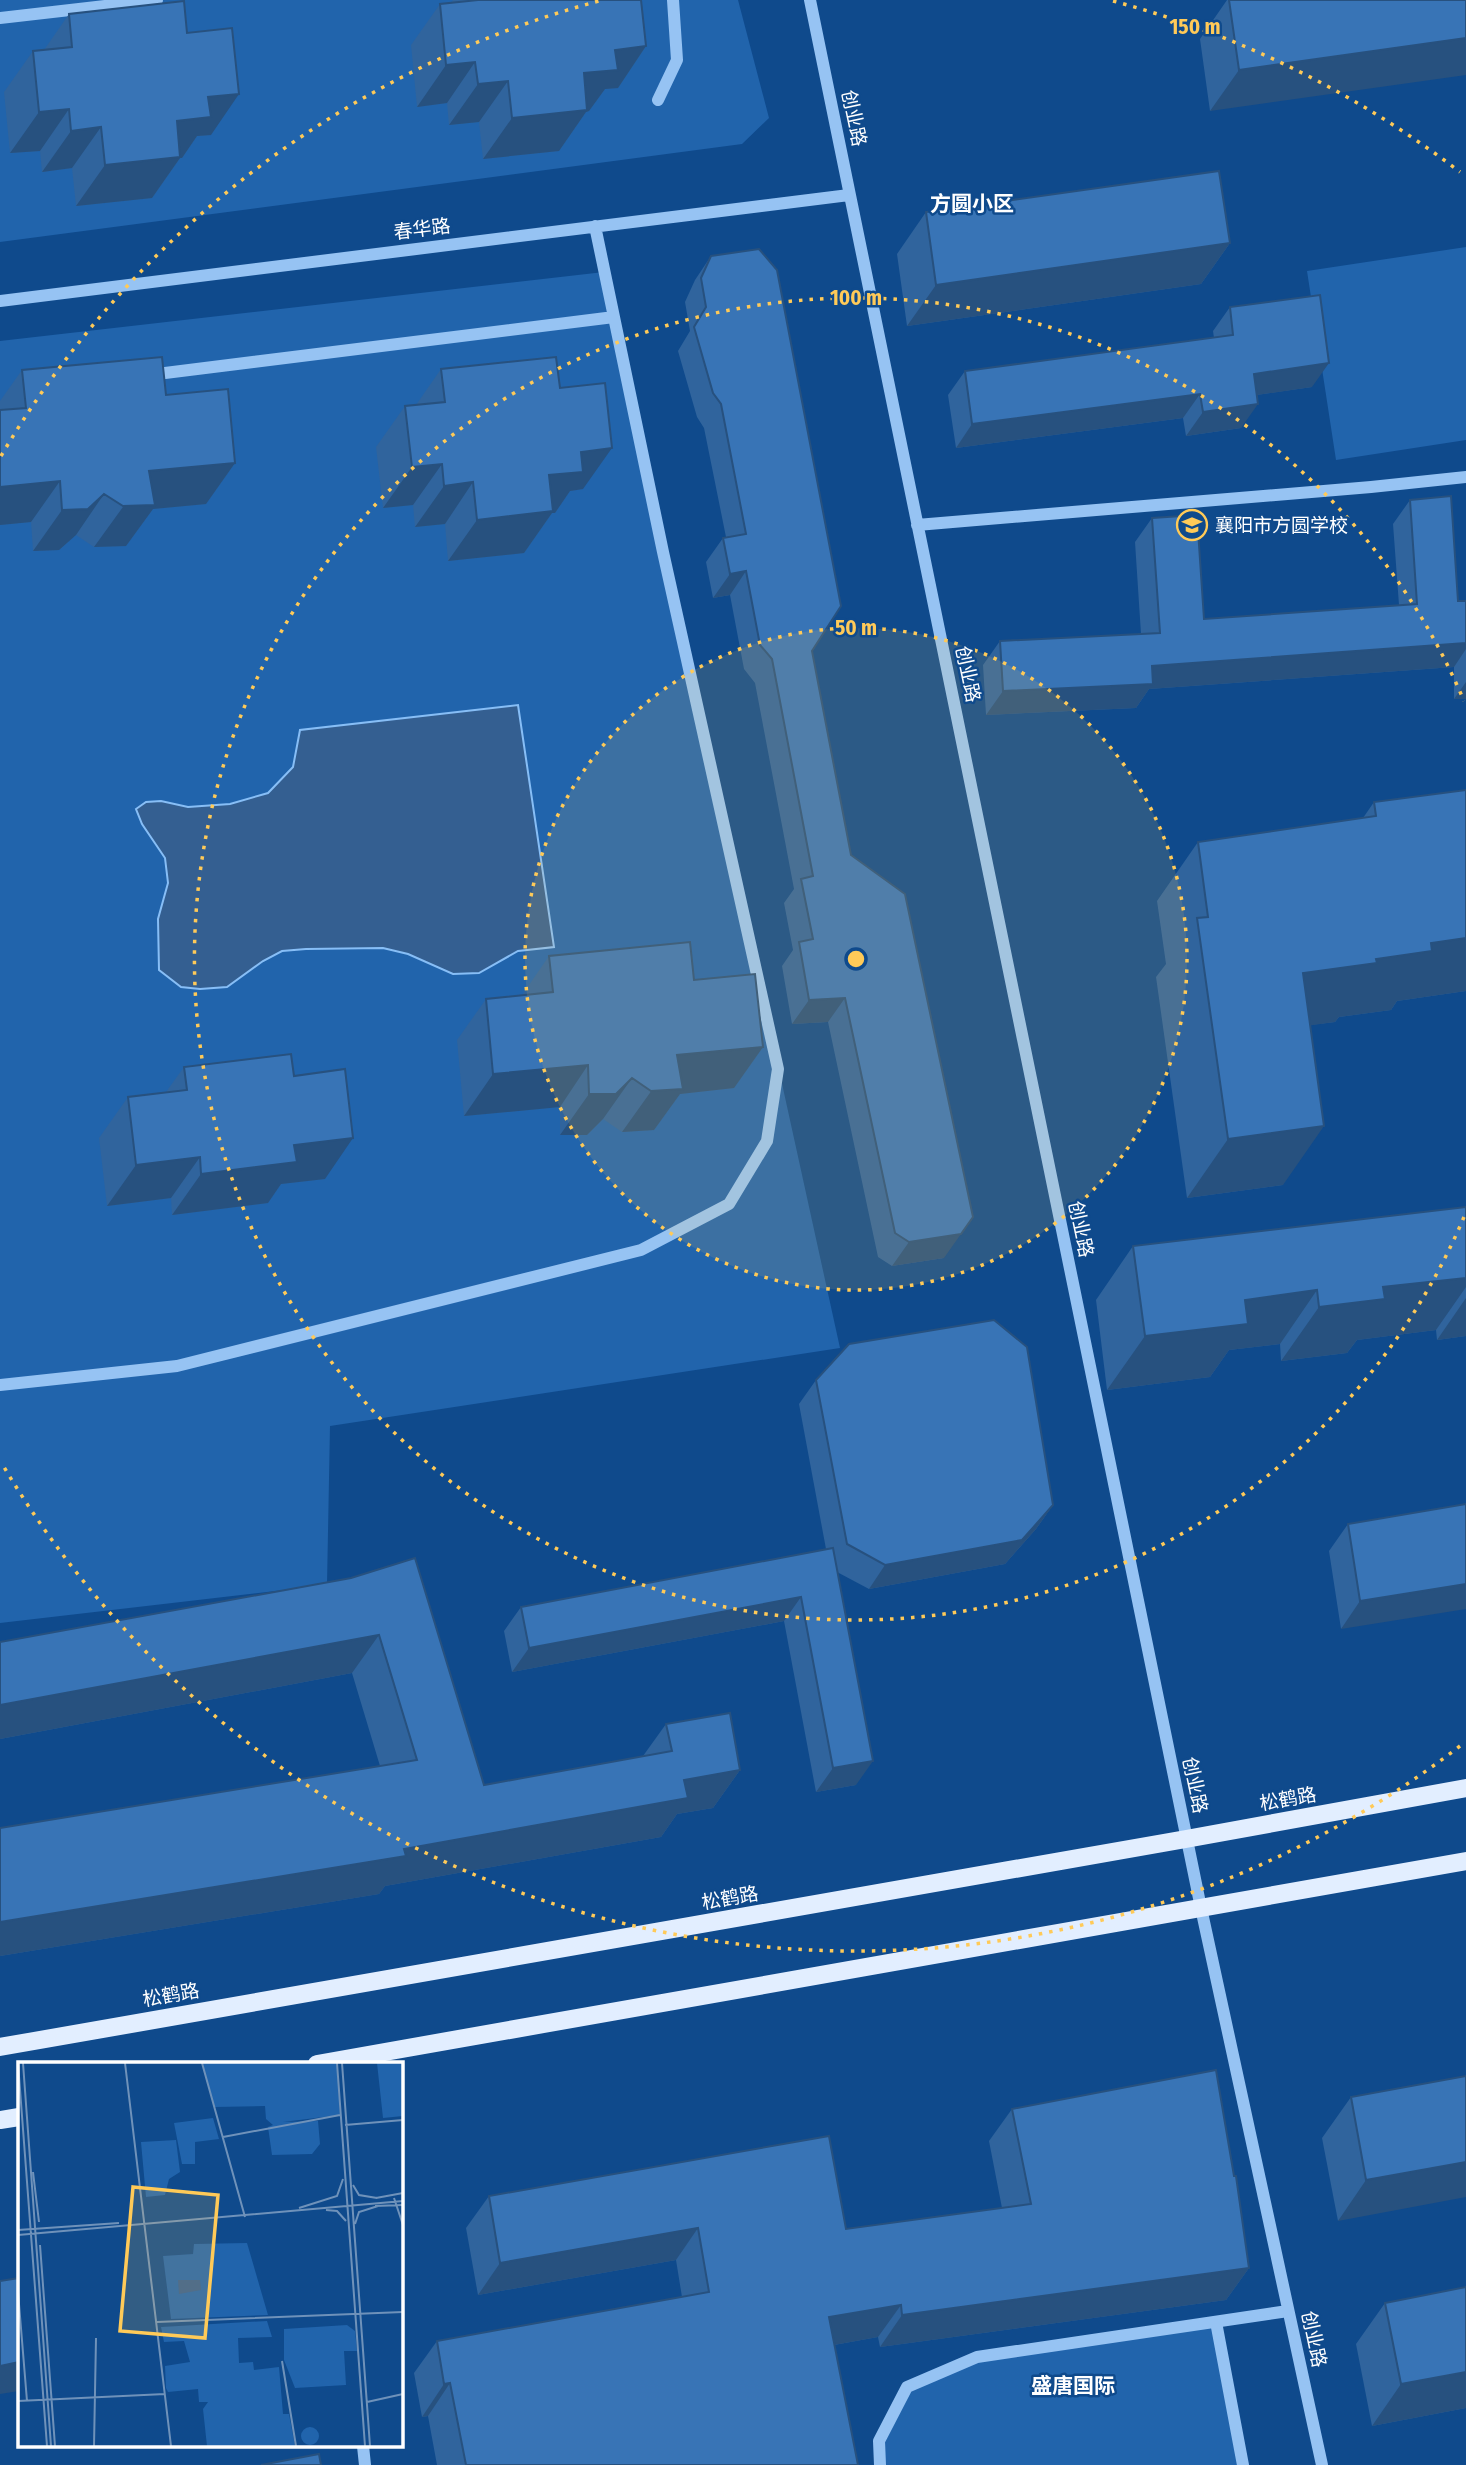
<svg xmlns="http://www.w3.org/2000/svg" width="1466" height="2465" viewBox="0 0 1466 2465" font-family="'Fira Sans Condensed','Noto Sans SC',sans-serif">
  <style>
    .green { fill: #2164ac }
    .water { fill: #345f91; stroke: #87bef6; stroke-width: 2 }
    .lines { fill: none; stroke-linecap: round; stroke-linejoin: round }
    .minor { stroke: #96c3f3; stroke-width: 12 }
    .major { stroke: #e2eeff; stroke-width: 18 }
    .wall { fill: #30649d }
    .shaded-wall { fill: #27517f }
    .building { fill: #3874b6; stroke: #27517f; stroke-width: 2 }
    .ring { fill: none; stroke: #ffca58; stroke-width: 3.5; stroke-dasharray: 3.5 7 }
    .labels { text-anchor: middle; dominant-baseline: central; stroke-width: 5; stroke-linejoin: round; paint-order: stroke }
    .street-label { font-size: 19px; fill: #fff; stroke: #0f4a8c }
    .poi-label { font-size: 19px; fill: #fff; stroke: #0f4a8c; text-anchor: start }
    .neighbourhood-label { font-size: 21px; font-weight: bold; fill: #fff; stroke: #0f4a8c }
    .inset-road { fill: none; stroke: #6f92ba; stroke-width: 2 }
    .view { fill: #ffca58; fill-opacity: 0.15; stroke: #ffca58; stroke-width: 3.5 }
    .inset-edge { fill: none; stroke: #fff; stroke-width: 3.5 }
    .centre { fill: #ffca58; stroke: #0f4a8c; stroke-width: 3.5 }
    .ring-label { font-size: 21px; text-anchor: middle; font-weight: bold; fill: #ffca58; stroke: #0f4a8c; stroke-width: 5; stroke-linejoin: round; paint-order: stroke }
  </style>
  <rect width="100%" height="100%" fill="#0f4a8c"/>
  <path class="green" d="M0 0H738L769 118 742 144 0 242Z
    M1466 247V440L1336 460 1307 271Z
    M604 272 840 1348 330 1426 327 1585 0 1623V341Z
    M1216 2322 1243 2465H880L879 2441 907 2387 977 2357Z"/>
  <path class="water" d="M518 705 554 947 518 951 479 973 453 974 408 954 383 948 306 949 282 951 263 961 227 987 200 989 181 987 159 970 158 919 168 883 165 858 142 824 136 809 146 802 161 801 188 807 230 804 268 793 293 767 300 730Z"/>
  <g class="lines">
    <path class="minor" d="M810 0 1201 1908 1322 2465
      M0 18 157 0
      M658 100 677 60 673 0
      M0 301 849 195
      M149 375 614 317
      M917 525 1371 487 1466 477
      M0 1385 177 1366 641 1250 729 1204 767 1141 778 1069 663 552 595 226
      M1216 2322 1243 2465
      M363 2446 365 2465
      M880 2465 879 2441 907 2387 977 2357 1288 2311"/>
    <path class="major" d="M0 2047 1186 1839 1466 1788
      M317 2064 1466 1861
      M0 2120 19 2117"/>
  </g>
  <path class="wall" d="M453 0H641L646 46 618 88 605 89 589 111 586 112 559 151 483 159 479 122 449 125 447 103 417 107 411 45 440 4 451 3Z
    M1227 0H1466L1210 111 1200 39Z
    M69 14 187 33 211 135 197 136 182 158H180L152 198 76 206 72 168 42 172 40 151 10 153 4 92 33 51 44 50Z
    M926 212 1230 243 1201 284 907 326 897 254Z
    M711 256 812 651 851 855 944 1258 892 1266 878 1257 828 1022 792 1024 782 966 793 950 784 903 794 889 755 683 744 669 730 595 713 598 706 562 723 538 726 537 704 428 697 417 678 351 690 331 685 302 695 280Z
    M1230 307 1312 387 1256 395 1241 428 1186 436 1183 418 956 448 948 395 965 371 1214 338 1213 331Z
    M441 369 560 388 583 489 570 491 555 513H552L524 553 448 561 445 524 415 527 413 505 383 508 376 447 405 406 416 405Z
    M22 370 166 395 235 463 206 504 153 509 126 546 94 547 76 535 59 550 33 551 31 522 0 525V401Z
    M1410 500 1458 601H1466V699H1454V667L1149 689 1136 708 986 715 983 665 1000 641 1141 634 1135 542 1152 518 1204 619 1399 605 1393 524Z
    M1466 790V991L1397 1001 1391 1010 1339 1017 1335 1022 1310 1025 1283 1185 1187 1198 1156 977 1166 964 1157 901 1198 842 1363 818 1374 802Z
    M549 956 694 980 763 1047 734 1088 680 1094 654 1130 622 1132 603 1119 587 1135H560V1107L464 1116 457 1040 486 999 522 995Z
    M184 1067 294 1076 325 1179 281 1184 268 1203 172 1215 171 1198 107 1206 99 1138 128 1097 166 1092Z
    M1466 1207V1336L1437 1340 1436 1330 1357 1340 1347 1353 1281 1361 1280 1344 1229 1350 1210 1377 1107 1390 1096 1300 1133 1246Z
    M816 1380 1053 1505 1036 1529 1005 1564 869 1589 837 1572 856 1785 816 1792 784 1621 512 1672 504 1631 521 1607 826 1549 799 1404Z
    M1466 1504 1341 1629 1329 1551 1348 1524Z
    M351 1578 484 1785 643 1756 666 1724 740 1770 713 1808 677 1814 661 1837 385 1886 379 1894 0 1956V1828L380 1766 352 1673 0 1739V1642Z
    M1466 2076 1338 2221 1322 2138 1351 2097Z
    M1012 2109 1249 2268 1226 2300 880 2347 878 2337 834 2345 858 2465H437L428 2416 422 2417 414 2373 437 2341 682 2297 676 2260 478 2295 466 2228 489 2196 846 2229 1002 2208 989 2141Z
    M1466 2287V2408L1372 2426 1356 2344 1385 2303Z"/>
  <path class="shaded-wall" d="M1466 38V75L1210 111 1239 70Z
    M646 46 618 88 605 89 589 111 586 112 559 151 483 159 512 118 584 73 615 50Z
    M475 62 447 103 417 107 446 65Z
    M508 81 479 122 449 125 478 84Z
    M239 94 211 135 197 136 182 158H180L152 198 76 206 105 165 177 121 208 97Z
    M69 109 40 151 10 153 39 112Z
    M101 127 72 168 42 172 71 131Z
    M1230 243 1201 284 907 326 936 285Z
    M1329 363 1312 387 1237 398 1254 374Z
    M1200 394 1183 418 956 448 972 424Z
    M1258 404 1241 428 1186 436 1203 412Z
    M612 448 583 489 570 491 555 513H552L524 553 448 561 477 520 581 452Z
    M235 463 206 504 153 509 126 546 94 547 149 471Z
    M442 464 413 505 383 508 412 467Z
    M60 481 31 522 0 525V487Z
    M473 482 445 524 415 527 444 486Z
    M104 494 76 535 59 550 33 551 62 510Z
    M746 571 730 595 713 598 730 574Z
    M1466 643V649L1454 667 1149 689 1136 708 986 715 1003 691 1152 666Z
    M1466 682V699H1454Z
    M1466 938V991L1397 1001 1391 1010 1339 1017 1335 1022 1262 1032 1303 973 1376 959 1431 943Z
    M845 998 828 1022 792 1024 809 1000Z
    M763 1047 734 1088 680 1094 654 1130 622 1132 677 1055Z
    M588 1065 560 1107 464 1116 493 1074Z
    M632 1078 603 1119 587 1135H560L589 1094Z
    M1324 1126 1283 1185 1187 1198 1228 1139Z
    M353 1138 325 1179 281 1184 268 1203 172 1215 201 1174 294 1145Z
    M200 1157 171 1198 107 1206 136 1165Z
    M973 1217 944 1258 892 1266 909 1242Z
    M1466 1278V1287L1436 1330 1357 1340 1347 1353 1281 1361 1319 1307 1383 1287Z
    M1317 1290 1280 1344 1229 1350 1210 1377 1107 1390 1145 1336 1245 1300Z
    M1466 1298V1336L1437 1340Z
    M1053 1505 1036 1529 1005 1564 869 1589 885 1565Z
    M1466 1584V1609L1341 1629 1360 1601Z
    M801 1597 784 1621 512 1672 529 1648Z
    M379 1635 352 1673 0 1739V1705Z
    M873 1761 856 1785 816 1792 833 1768Z
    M740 1770 713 1808 677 1814 661 1837 385 1886 379 1894 0 1956V1922L404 1849 684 1780Z
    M1466 2162V2197L1338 2221 1366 2180Z
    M698 2228 676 2260 478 2295 500 2263Z
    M1249 2268 1226 2300 880 2347 902 2315Z
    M901 2305 878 2337 806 2350 829 2317Z
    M19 2362V2391L0 2394V2366Z
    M1466 2372V2408L1372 2426 1401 2384Z
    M450 2383 428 2416 422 2417 444 2384Z"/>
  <path class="building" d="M478 0H641L646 46 615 50 618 70 584 73 587 110 512 118 508 81 478 84 475 62 446 65 440 4Z
    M1229 0H1466V38L1239 70Z
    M184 1 187 33 232 28 239 94 208 97 211 117 177 121 180 157 105 165 101 127 71 131 69 109 39 112 33 51 72 47 69 14Z
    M1219 171 1230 243 936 285 926 212Z
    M759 249 777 270 841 606 812 651 851 855 905 894 973 1217 961 1234 909 1242 895 1233 845 998 809 1000 799 942 813 939 801 879 813 876 772 659 760 645 746 571 730 574 723 538 746 534 721 404 713 393 694 327 706 307 701 278 711 256Z
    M1320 295 1329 363 1254 374 1258 404 1203 412 1200 394 972 424 965 371 1233 335 1230 307Z
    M162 357 166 395 228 389 235 463 149 471 155 505 123 506 104 494 88 509 62 510 60 481 0 487V410L26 408 22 370Z
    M556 357 560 388 605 383 612 448 581 452 583 472 549 475 553 511 477 520 473 482 444 486 442 464 412 467 405 406 445 402 441 369Z
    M1451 496 1458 601H1466V643L1152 666 1153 684 1003 691 1000 641 1160 633 1152 518 1197 515 1204 619 1417 604 1410 500Z
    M1466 790V938L1431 943 1432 951 1376 959 1377 963 1303 973 1324 1126 1228 1139 1197 918 1208 917 1198 842 1376 816 1374 802Z
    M690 942 694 980 755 974 763 1047 677 1055 683 1089 651 1091 632 1078 616 1094H589L588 1065 493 1074 486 999 553 992 549 956Z
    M291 1054 294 1076 345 1069 353 1138 294 1145 297 1162 201 1174 200 1157 136 1165 128 1097 187 1090 184 1067Z
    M1466 1207V1278L1383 1287 1385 1299 1319 1307 1317 1290 1245 1300 1248 1324 1145 1336 1133 1246Z
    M994 1320 1027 1347 1053 1505 1022 1540 885 1565 847 1544 816 1380 849 1344Z
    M1466 1504V1584L1360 1601 1348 1524Z
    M833 1548 873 1761 833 1768 801 1597 529 1648 521 1607Z
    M415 1558 484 1785 672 1751 666 1724 730 1713 740 1770 684 1780 688 1798 404 1849 406 1856 0 1922V1828L417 1760 379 1635 0 1705V1642L351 1578Z
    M1216 2070 1234 2176H1236L1249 2268 902 2315 901 2305 829 2317 858 2465H466L450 2383 444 2384 437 2341 709 2292 698 2228 500 2263 489 2196 829 2136 846 2229 1031 2204 1012 2109Z
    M1466 2076V2162L1366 2180 1351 2097Z
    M19 2278V2362L0 2366V2281Z
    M1466 2287V2372L1401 2384 1385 2303Z
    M319 2454 321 2465H261Z"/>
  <circle cx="856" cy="959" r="331" fill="#ffca58" fill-opacity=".12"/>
  <g class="ring">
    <circle cx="856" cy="959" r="331"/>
    <path d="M1464 1217A661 661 0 1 1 1464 701"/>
    <path d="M1460 1746A992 992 0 0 1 1 1462M1 456A992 992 0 0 1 599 1M1113 1A992 992 0 0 1 1460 172"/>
  </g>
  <defs>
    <g id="school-ring" transform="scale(1.575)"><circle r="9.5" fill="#0f4a8c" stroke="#ffca58" stroke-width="1.5"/><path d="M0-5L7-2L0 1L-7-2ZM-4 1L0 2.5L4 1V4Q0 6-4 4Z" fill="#ffca58"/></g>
  </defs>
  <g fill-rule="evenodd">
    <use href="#school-ring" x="1192" y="525"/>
  </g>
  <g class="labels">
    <g class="street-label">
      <text transform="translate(854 118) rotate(78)">创业路</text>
      <text transform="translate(422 229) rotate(-7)">春华路</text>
      <text transform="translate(968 674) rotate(78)">创业路</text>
      <text transform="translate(1081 1229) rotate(78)">创业路</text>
      <text transform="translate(1195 1785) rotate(78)">创业路</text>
      <text transform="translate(1288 1799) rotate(-10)">松鹤路</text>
      <text transform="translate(730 1898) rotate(-10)">松鹤路</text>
      <text transform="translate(171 1995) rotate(-10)">松鹤路</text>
      <text transform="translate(1314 2339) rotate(78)">创业路</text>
    </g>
    <g class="poi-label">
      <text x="1215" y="525">襄阳市方圆学校</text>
    </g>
    <g class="neighbourhood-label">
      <text x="972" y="204">方圆小区</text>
      <text x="1073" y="2386">盛唐国际</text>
    </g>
  </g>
  <g transform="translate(18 2062)">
    <rect width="385" height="385" fill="#0f4a8c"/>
    <path d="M184 1H319L322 53 265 60 300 59 302 82 294 92 254 93 250 65 255 63 248 57 247 44 196 45ZM359 1H385V54L365 56ZM195 56 201 77 177 80V102H164L156 61ZM158 78 162 110 151 117 147 133 128 135 123 80ZM229 181 250 253 153 257 145 194 175 192 176 182ZM249 259 254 275 220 276 221 301 235 300 236 308 261 305 265 352H271L277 384H189L185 347 190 340H181L180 327 150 330 148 326 147 304 172 300 166 279 146 280 143 265ZM329 263 337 269 339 289H326L328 323 277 326 266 298V267ZM283 374a9 9 0 1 1 18 0a9 9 0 1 1-18 0Z" fill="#2164ac"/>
    <path d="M160 218H182L183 228 161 232Z" fill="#345f91"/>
    <path class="inset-road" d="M0 1 29 384M5 1 33 384M107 1 153 384M184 1 227 155M319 1 347 384M324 1 352 384M327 63 385 58M205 75 322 53M15 110 21 160M335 123 341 133 359 136M358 136 385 131M376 136 385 163M357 144 385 143M281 146 319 134 325 117M308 148 319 149 328 159M337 162 341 150 360 144M0 168 101 161M0 173 385 139M22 183 37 384M0 230 9 339M139 260 385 250M264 299 278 384M0 339 147 332M349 340 385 332M76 384 78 276"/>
    <path class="view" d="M115 125 200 133 187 276 102 269Z"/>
    <rect width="385" height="385" class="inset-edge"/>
  </g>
  <circle cx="856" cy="959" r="10" class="centre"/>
  <g class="ring-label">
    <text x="1195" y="34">150 m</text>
    <text x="856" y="305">100 m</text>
    <text x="856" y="635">50 m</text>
  </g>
</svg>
